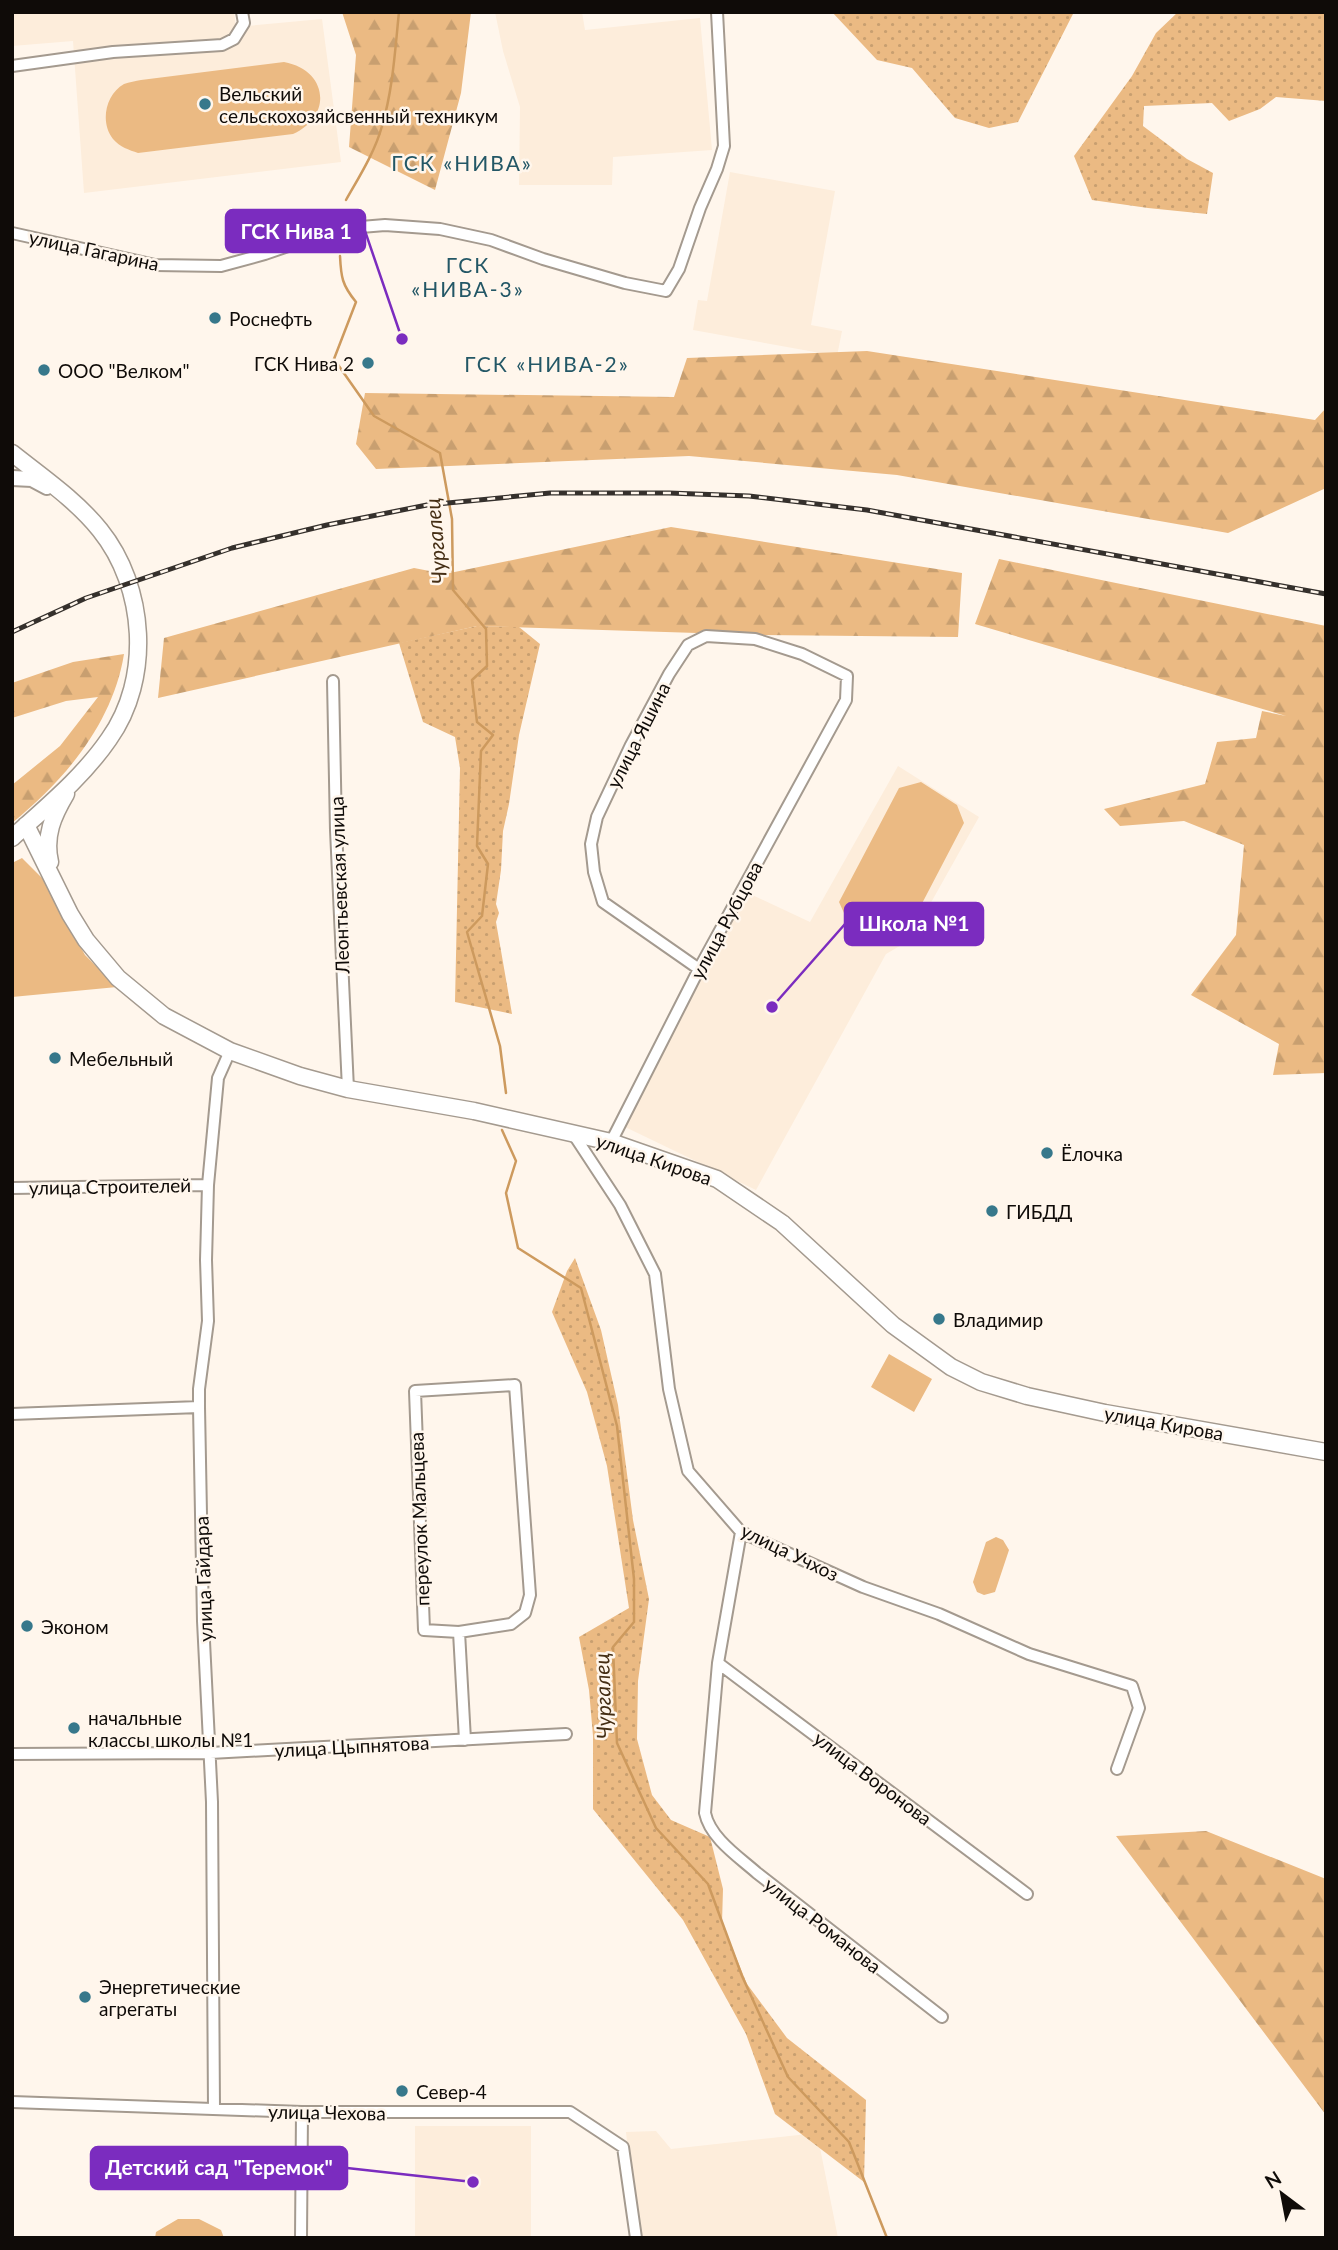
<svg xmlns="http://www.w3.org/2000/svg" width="1338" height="2250" viewBox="0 0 1338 2250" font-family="Lato,sans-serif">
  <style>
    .built { fill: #fdeddb }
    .grass { fill: url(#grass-dots) }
    .forest { fill: url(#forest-firs) }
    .park { fill: #ebba83 }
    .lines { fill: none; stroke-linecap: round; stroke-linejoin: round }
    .stream { stroke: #cd9a5e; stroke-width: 2.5 }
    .minor-casing { stroke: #a49a8f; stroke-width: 14 }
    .tertiary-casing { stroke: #a49a8f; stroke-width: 18 }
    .secondary-casing { stroke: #a49a8f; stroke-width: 19 }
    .minor { stroke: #fff; stroke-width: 10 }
    .tertiary { stroke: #fff; stroke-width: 14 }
    .secondary { stroke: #fff; stroke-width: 16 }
    .rail-casing { stroke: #35302c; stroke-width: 5 }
    .rail { stroke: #fff6ec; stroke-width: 2.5; stroke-dasharray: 8; stroke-linecap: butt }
    .poi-dot { fill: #37788b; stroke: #fff6ec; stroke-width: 2.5 }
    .labels { text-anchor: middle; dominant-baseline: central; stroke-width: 5; stroke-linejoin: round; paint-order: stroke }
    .poi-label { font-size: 19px; fill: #0f0b08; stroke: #fff6ec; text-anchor: start }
    .street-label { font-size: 19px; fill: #0f0b08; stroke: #fff6ec }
    .neighbourhood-label { font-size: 21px; letter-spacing: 2px; fill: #235766; stroke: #fff6ec }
    .water-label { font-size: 21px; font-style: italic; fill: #452e14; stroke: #fff6ec }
    .leader { fill: none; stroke: #7b2cbf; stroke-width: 2.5 }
    .callout-dot { fill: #7b2cbf; stroke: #fff6ec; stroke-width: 2.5 }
    .callout { fill: #7b2cbf; stroke: #7b2cbf; stroke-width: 2.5 }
    .callout-label { font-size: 21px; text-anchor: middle; font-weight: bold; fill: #fff }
  </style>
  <defs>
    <pattern id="grass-dots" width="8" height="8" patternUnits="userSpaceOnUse" patternTransform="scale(1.75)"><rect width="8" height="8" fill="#ebba83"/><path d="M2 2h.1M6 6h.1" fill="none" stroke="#c89f70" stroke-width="1.8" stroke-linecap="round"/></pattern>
    <pattern id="forest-firs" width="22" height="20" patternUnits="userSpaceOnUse" patternTransform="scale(1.75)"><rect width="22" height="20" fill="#ebba83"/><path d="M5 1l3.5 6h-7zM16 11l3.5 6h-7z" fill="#c89f70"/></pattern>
  </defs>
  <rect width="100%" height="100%" fill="#fff6ec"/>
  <path class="built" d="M12 12H234L236 27 322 19 341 162 84 193 73 41 12 46Z
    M495 12H582L585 30 700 18 712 150 613 157 612 185H519L520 107 503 51Z
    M730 172 835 191 811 325 842 331 837 356 693 330 698 300 707 301Z
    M898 766 979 817 910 940 886 954 756 1190 623 1126 748 893 810 922Z
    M415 2126H531V2238H415Z
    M656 2131 671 2149 817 2133 838 2238H637L626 2132Z"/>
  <path class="grass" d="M832 12H1074L1018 122 989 128 955 118 912 68 877 60Z
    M1178 12H1326V101L1276 97 1260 109 1229 121 1212 103 1144 106 1143 126 1187 159 1213 173 1207 214 1148 208 1092 200 1074 156 1132 76 1156 33Z
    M477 626 519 627 540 644 519 735 509 804 503 831 501 870 496 904 499 913 496 922 512 1014 455 1002 460 768 455 737 423 722 399 643Z
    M575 1258 601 1330 618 1405 633 1520 649 1599 638 1681 637 1739 652 1795 671 1820 710 1837 723 1889 722 1923 747 1984 787 2038 866 2100 864 2182 775 2114 746 2034 683 1920 593 1809V1736L589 1690 579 1637 629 1608 607 1466 587 1392 552 1312 567 1271Z"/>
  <path class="forest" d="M342 12H471L461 93 435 190 349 147 356 55Z
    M867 351 1315 420 1326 408V488L1228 533 897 475 689 456 376 469 356 444 365 393 674 397 687 358Z
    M671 527 962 573 958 637 760 635 477 626 158 698 164 638 414 568 445 574Z
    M999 559 1326 626V1073L1273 1075 1279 1044 1191 995 1236 935 1244 845 1184 821 1120 826 1104 809 1205 784 1217 742 1256 738 1262 711 1286 716 975 624Z
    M124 654C113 723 65 780 12 823V785L60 746 98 697 66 701 12 718V683L73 662Z
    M1206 1831 1326 1879V2115L1116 1836Z"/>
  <path class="park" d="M284 62C328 70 333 116 293 134L138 153C129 150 120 147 113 139 100 123 105 95 124 84 129 82 136 81 141 80Z
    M921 782 957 805 964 823 905 936 881 941 849 924 839 902 899 788Z
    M22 858 43 879 85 955 117 987 12 997V863Z
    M889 1354 932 1379 914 1412 871 1387Z
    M996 1537 1003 1540 1009 1550 995 1592 984 1595 977 1592 973 1582 986 1542Z
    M178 2219H199L221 2230 224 2238H155L156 2232Z"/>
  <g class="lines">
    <path class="stream" d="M346 200C359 177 375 152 382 126 393 89 395 50 399 12
      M340 256C341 277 342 285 356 302L334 359 374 416 440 453 452 519 453 590 486 629 487 666 472 680 477 722 493 735 481 751 477 846 488 864 482 916 467 932 500 1046 506 1093
      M502 1130 516 1161 506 1193 518 1248 581 1288 617 1426 634 1579V1622L613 1647 617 1743 656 1828 708 1884 742 1976 788 2077 849 2142 887 2238"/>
    <g class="minor-casing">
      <path id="minor" d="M12 66 113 52 222 45 234 39 244 23 242 12
        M12 233 155 265 221 266 265 254 337 229 385 225 440 229 491 240 543 259 625 283 666 291 679 269 700 208 717 169 724 146 717 12
        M333 681 336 830 348 1089
        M572 1132 620 1205 655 1274 669 1389 688 1471 741 1532 863 1587 939 1614 1029 1654 1132 1686 1139 1708 1117 1769
        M611 1142 699 969 846 700 847 676 802 654 755 639 706 636 688 645 669 674 631 745 597 817 591 844 594 872 603 902 699 969
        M12 1188 208 1185
        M12 1414 199 1407
        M741 1532 718 1663 705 1813C710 1838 739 1857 757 1873L942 2017
        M459 1632 511 1624 525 1613 530 1595 515 1385 415 1391 424 1630 459 1632 465 1740
        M718 1663 1027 1894
        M12 1754 210 1753 566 1734
        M12 2102 302 2112H570L623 2147 636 2238
        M214 2109 212 1802 203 1621 199 1407V1389L208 1321 206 1260 208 1185 218 1078 230 1051
        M301 2238 302 2112"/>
    </g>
    <g class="tertiary-casing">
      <path id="tertiary" d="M12 478 32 479 47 487"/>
    </g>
    <g class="secondary-casing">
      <path id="secondary" d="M12 453C42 477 76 500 100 530 146 587 152 679 109 739 83 777 46 807 12 838
        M26 825 70 914 86 940 118 978 164 1016 230 1051 300 1076 348 1089 474 1111 611 1142 717 1179 782 1223 893 1325 951 1367 981 1382 1027 1396 1105 1413 1326 1452
        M50 862C44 836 53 816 66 794"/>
    </g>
    <use href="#minor" class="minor"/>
    <use href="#tertiary" class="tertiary"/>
    <use href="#secondary" class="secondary"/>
    <g class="rail-casing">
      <path id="rail" d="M12 632 86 598 232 548 327 525 427 505 550 493H669L749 496 867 510 1326 594"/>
    </g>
    <use href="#rail" class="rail"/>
  </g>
  <g class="poi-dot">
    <circle cx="205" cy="104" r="7"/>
    <circle cx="215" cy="318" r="7"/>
    <circle cx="368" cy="363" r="7"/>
    <circle cx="44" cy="370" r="7"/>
    <circle cx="55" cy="1058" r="7"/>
    <circle cx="1047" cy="1153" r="7"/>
    <circle cx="992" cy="1211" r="7"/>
    <circle cx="939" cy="1319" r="7"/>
    <circle cx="27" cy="1626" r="7"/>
    <circle cx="74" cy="1728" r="7"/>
    <circle cx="85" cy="1997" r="7"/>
    <circle cx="402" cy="2091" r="7"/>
  </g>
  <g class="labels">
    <g class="poi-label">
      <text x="219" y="93">Вельский<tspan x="219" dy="22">сельскохозяйсвенный техникум</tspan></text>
      <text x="229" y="318">Роснефть</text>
      <text x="354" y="363" text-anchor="end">ГСК Нива 2</text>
      <text x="58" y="370">ООО "Велком"</text>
      <text x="69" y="1058">Мебельный</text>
      <text x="1061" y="1153">Ёлочка</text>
      <text x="1006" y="1211">ГИБДД</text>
      <text x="953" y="1319">Владимир</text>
      <text x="41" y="1626">Эконом</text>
      <text x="88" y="1717">начальные<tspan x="88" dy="22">классы школы №1</tspan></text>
      <text x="99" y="1986">Энергетические<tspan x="99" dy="22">агрегаты</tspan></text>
      <text x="416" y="2091">Север-4</text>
    </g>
    <g class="street-label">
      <text transform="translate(94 250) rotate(12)">улица Гагарина</text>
      <text transform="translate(638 735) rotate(-63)">улица Яшина</text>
      <text transform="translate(339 885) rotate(-92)">Леонтьевская улица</text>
      <text transform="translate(726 920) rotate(-62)">улица Рубцова</text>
      <text transform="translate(654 1159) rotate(19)">улица Кирова</text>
      <text transform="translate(110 1186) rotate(-1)">улица Строителей</text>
      <text transform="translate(1164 1423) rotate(10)">улица Кирова</text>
      <text transform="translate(419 1519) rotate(-92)">переулок Мальцева</text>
      <text transform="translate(790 1552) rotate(26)">улица Учхоз</text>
      <text transform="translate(203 1579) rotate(-92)">улица Гайдара</text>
      <text transform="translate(352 1746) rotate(-3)">улица Цыпнятова</text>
      <text transform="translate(873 1778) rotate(37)">улица Воронова</text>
      <text transform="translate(823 1925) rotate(38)">улица Романова</text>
      <text transform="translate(327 2112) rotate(1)">улица Чехова</text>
    </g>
    <g class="neighbourhood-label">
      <text x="462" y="162">ГСК «НИВА»</text>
      <text x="468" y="264">ГСК<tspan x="468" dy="24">«НИВА-3»</tspan></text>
      <text x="547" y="363">ГСК «НИВА-2»</text>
    </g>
    <g class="water-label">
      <text transform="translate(435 541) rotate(-95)">Чургалец</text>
      <text transform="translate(602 1696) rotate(-92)">Чургалец</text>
    </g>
  </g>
  <path class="leader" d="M402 339L365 231M772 1007L845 924M473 2182L347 2168"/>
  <g class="callout-dot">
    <circle cx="402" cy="339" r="7"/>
    <circle cx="772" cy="1007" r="7"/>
    <circle cx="473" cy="2182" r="7"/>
  </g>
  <g class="callout">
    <rect x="226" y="210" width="139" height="42" rx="7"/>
    <rect x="845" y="903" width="138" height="42" rx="7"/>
    <rect x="91" y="2147" width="256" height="42" rx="7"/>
  </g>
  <g class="callout-label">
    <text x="296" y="239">ГСК Нива 1</text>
    <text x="914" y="931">Школа №1</text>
    <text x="219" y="2175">Детский сад "Теремок"</text>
  </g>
  <rect width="1338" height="2250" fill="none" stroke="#0f0b08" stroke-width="28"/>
  <g transform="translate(1282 2194) rotate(328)" stroke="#fff6ec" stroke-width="5" paint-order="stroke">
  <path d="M0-5L12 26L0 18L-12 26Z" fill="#0f0b08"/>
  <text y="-10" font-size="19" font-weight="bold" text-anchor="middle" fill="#0f0b08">N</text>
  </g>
</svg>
